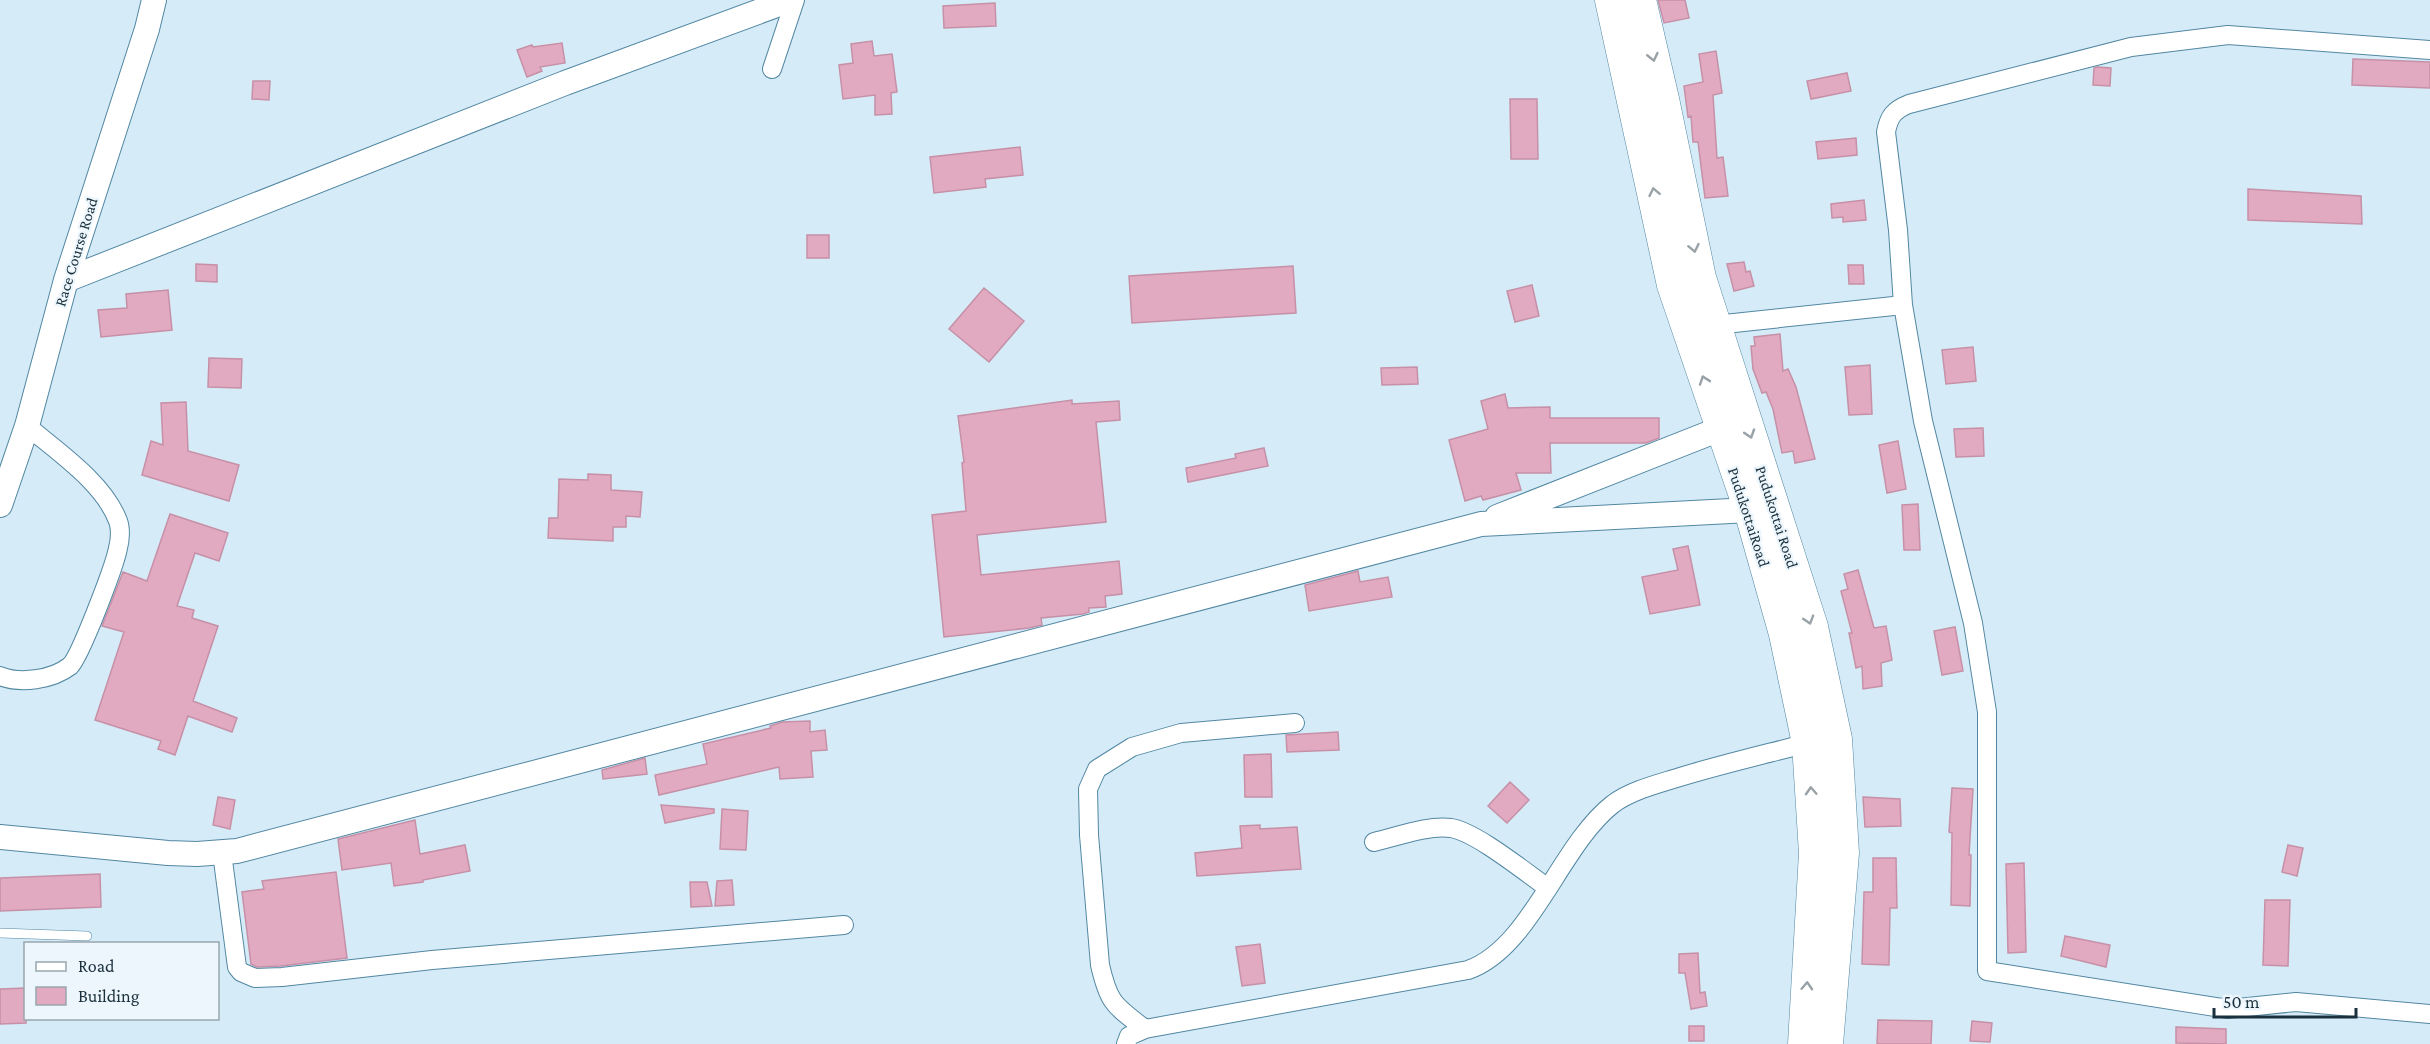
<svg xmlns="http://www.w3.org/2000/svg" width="2430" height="1044" viewBox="0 0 2430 1044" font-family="'Crimson Pro',serif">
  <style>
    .building { fill: #e1aac0; stroke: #c690a7; stroke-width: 1.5 }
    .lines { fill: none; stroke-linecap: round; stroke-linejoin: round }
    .lane-casing { stroke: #5287a2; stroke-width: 10 }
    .street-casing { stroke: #5287a2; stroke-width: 20 }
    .secondary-casing { stroke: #5287a2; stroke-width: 26 }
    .highway-casing { stroke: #5287a2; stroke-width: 33 }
    .lane { stroke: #fff; stroke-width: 9 }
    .street { stroke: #fff; stroke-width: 18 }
    .secondary { stroke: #fff; stroke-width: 24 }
    .highway { stroke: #fff; stroke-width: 32 }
    .oneway { stroke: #98a2a7 }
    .labels { text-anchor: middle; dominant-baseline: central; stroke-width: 4.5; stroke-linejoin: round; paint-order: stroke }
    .street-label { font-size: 16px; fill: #1a303c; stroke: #ecf6fc }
  </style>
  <rect width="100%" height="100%" fill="#d5ebf7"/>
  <path class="building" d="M1658 0H1685L1689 18 1664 23Z
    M995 3 996 26 944 28 943 6Z
    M872 41 874 56 892 54 897 92 891 93 892 114 875 115V95L843 99 839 65 853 63 851 44Z
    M562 43 565 63 540 67 542 71 527 77 517 50 532 45 533 47Z
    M1716 51 1722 93 1713 95 1717 158 1723 157 1728 196 1705 198 1698 142H1693L1691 116 1688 117 1684 86 1703 82 1699 54Z
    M2353 59 2430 62V88L2352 85Z
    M2097 67 2111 68 2110 86 2093 85 2094 68Z
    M1847 73 1851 91 1811 99 1807 81Z
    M253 81H270L269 100 252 99Z
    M1510 99H1537L1538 159H1511Z
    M1856 138 1857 155 1818 159 1816 142Z
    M1020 147 1023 175 985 179 986 187 934 193 930 157Z
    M2248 189 2361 196 2362 224 2248 220Z
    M1864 200 1866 220 1843 222V217L1832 218 1831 204Z
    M807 235H829V258H807Z
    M1744 262 1746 272 1750 271 1754 286 1734 291 1727 264Z
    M196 264 217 265V282L196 281Z
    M1848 265H1863L1864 284H1849Z
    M1293 266 1296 313 1132 323 1129 276Z
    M1532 285 1539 316 1515 322 1507 291Z
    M984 288 1024 321 989 362 949 329Z
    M168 290 172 330 101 337 98 310 127 308 126 294Z
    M1780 334 1783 371 1788 369 1796 387 1815 459 1795 463 1793 451 1782 453 1773 409 1766 392 1762 393 1753 369 1751 346H1755L1754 337Z
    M1973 347 1976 381 1946 384 1942 350Z
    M209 358 242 359 241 388 208 387Z
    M1870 365 1872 414 1849 415 1845 367Z
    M1417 367 1418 384 1382 385 1381 368Z
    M1505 394 1508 408 1550 407V418H1659V438L1646 443H1550L1551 473H1516L1521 490 1483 500 1481 496 1465 501 1449 440 1488 429 1481 401Z
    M1072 400V404L1119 401 1120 420 1096 422 1106 522 977 535 981 575 1119 561 1122 594 1105 596 1106 607 1089 608V612L1083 614 1041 618 1042 625 1029 628 944 637 932 515 966 511 962 463 964 462 958 416Z
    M186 402 188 451 239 465 229 501 142 475 151 441 163 445 161 403Z
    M1983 428 1984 456 1956 457 1954 429Z
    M1898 441 1906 489 1887 493 1879 445Z
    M1264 448 1268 466 1188 482 1186 468 1236 458 1235 454Z
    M588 474 611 475V490L642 492 640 517 626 516V527H613V541L548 538 549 518H558L559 479 588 480Z
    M1918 504 1920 550H1904L1902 505Z
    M170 514 228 533 219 561 195 553 177 606 194 610 192 618 218 626 193 701 237 718 232 732 188 716 175 755 158 749 161 741 95 720 124 632 102 626 123 572 147 581Z
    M1688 546 1700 605 1650 614 1642 577 1678 570 1673 549Z
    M1858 570 1874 628 1886 626 1892 660 1881 663 1882 686 1863 689 1862 666 1856 668 1849 633H1852L1841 591 1848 589 1844 574Z
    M1358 571 1360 582 1388 577 1392 597 1309 611 1305 585Z
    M1955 627 1963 671 1942 675 1934 631Z
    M810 721V732L825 730 827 750 811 751 813 777 780 779 779 767 659 795 655 775 707 764 703 744 771 728 770 726 782 722Z
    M1338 732 1339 750 1287 752 1286 735Z
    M1271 754 1272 797H1245L1244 755Z
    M645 758 647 774 603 779 602 770Z
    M1510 782 1529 800 1507 823 1488 806Z
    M1952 788 1973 789 1969 855H1971L1970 906 1951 905 1952 833 1949 832Z
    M218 797 235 800 230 829 213 825Z
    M1863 797 1900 799 1901 826 1865 827Z
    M661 805 714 809V813L665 823Z
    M722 809 748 811 746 850 720 849Z
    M415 820 420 854 465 845 470 871 423 880V882L394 886 391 863 342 870 338 839Z
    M1260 825V829L1297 827 1301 869 1197 876 1195 853 1242 848 1240 826Z
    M2288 845 2303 848 2297 876 2282 872Z
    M1873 858H1896L1897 908H1890L1889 965 1862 964 1864 892H1873Z
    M2024 863 2026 952 2008 953 2006 864Z
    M336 872 347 958 281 966 257 967 251 964 242 892 264 889 262 881Z
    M100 874 101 907 0 911V878Z
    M732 880 734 905 715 906 717 881Z
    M690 882H707L712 906 691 907Z
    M2265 900H2290L2288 966 2263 965Z
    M2065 936 2110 945 2106 967 2061 956Z
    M1260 944 1265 983 1242 986 1236 947Z
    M1698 953 1700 993 1705 992 1707 1006 1691 1009 1685 973H1679V954Z
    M26 988V1023L0 1024V989Z
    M1878 1020 1932 1021 1931 1044H1877Z
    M1972 1021 1992 1023 1990 1042 1970 1041Z
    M1689 1026H1704V1041H1689Z
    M2176 1027 2226 1029V1044L2176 1043Z"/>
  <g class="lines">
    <g class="lane-casing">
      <path id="lane" d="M0 933 87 936"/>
    </g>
    <g class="street-casing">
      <path id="street" d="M2430 50 2228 35 2131 47 1909 104C1894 110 1889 116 1886 132L1898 230 1903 305 1923 421 1973 623 1987 712V971L2228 1009 2296 1002 2430 1014
        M772 69 795 0
        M1715 325 1903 305
        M0 676C20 684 52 680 70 666 80 657 115 565 118 548 120 541 121 528 118 521 104 483 58 452 27 426
        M1374 842C1397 837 1426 825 1451 828 1476 832 1525 872 1548 888
        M222 853 237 967 241 972 255 978 282 977 432 960 844 925
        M1145 1029C1114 1005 1109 1004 1100 965L1089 835 1088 789 1097 769 1132 747 1181 733 1295 723
        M1126 1044 1129 1036 1145 1029 1468 970C1531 948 1560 845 1613 804 1632 790 1658 784 1680 777 1723 764 1766 754 1808 743"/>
    </g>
    <g class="secondary-casing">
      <path id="secondary" d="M66 280 565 83 790 0
        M0 505 27 426 66 280 147 29 154 0
        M1497 517 1720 429
        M0 837 168 853 197 854 237 851 1481 524 1750 510"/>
    </g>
    <g class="highway-casing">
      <path id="highway" d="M1611 0 1673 285 1750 510 1785 634 1808 743 1815 853 1804 1044
        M1640 0 1663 99 1700 278 1812 627 1836 739 1843 853 1827 1044"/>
    </g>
    <use href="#lane" class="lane"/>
    <use href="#street" class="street"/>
    <use href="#secondary" class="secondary"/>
    <use href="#highway" class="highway"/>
  </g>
  <defs><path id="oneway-chevron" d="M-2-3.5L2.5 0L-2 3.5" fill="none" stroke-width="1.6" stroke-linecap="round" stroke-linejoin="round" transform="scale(1.5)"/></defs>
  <g class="oneway">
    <use href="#oneway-chevron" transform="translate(1653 57) rotate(77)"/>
    <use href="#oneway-chevron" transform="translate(1654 192) rotate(-102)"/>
    <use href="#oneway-chevron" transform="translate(1694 248) rotate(78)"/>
    <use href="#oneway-chevron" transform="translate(1704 380) rotate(-109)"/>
    <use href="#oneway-chevron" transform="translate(1750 434) rotate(72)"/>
    <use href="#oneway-chevron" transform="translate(1809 620) rotate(73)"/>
    <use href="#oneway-chevron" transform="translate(1811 791) rotate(-93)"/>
    <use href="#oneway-chevron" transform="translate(1807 986) rotate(-87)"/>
  </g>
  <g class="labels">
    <g class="street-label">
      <text transform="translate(76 252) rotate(-73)">Race Course Road</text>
      <text transform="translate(1749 517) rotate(72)">PudukottaiRoad</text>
      <text transform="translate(1777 517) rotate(72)">Pudukottai Road</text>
    </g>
  </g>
  <rect x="24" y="942" width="195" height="78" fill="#ecf6fc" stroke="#98a7af" stroke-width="1.5"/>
  <rect x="36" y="962" width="30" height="9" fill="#ffffff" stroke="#98a7af" stroke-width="1.5"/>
  <text x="78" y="972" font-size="18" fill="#1a303c">Road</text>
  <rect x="36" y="987" width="30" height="18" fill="#e1aac0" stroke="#98a7af" stroke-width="1.5"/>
  <text x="78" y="1002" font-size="18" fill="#1a303c">Building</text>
  <path d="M2214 1008v9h142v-9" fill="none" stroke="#1a303c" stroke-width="3"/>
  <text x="2223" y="1008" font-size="18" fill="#1a303c" stroke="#ecf6fc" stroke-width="4.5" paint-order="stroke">50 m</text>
</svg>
